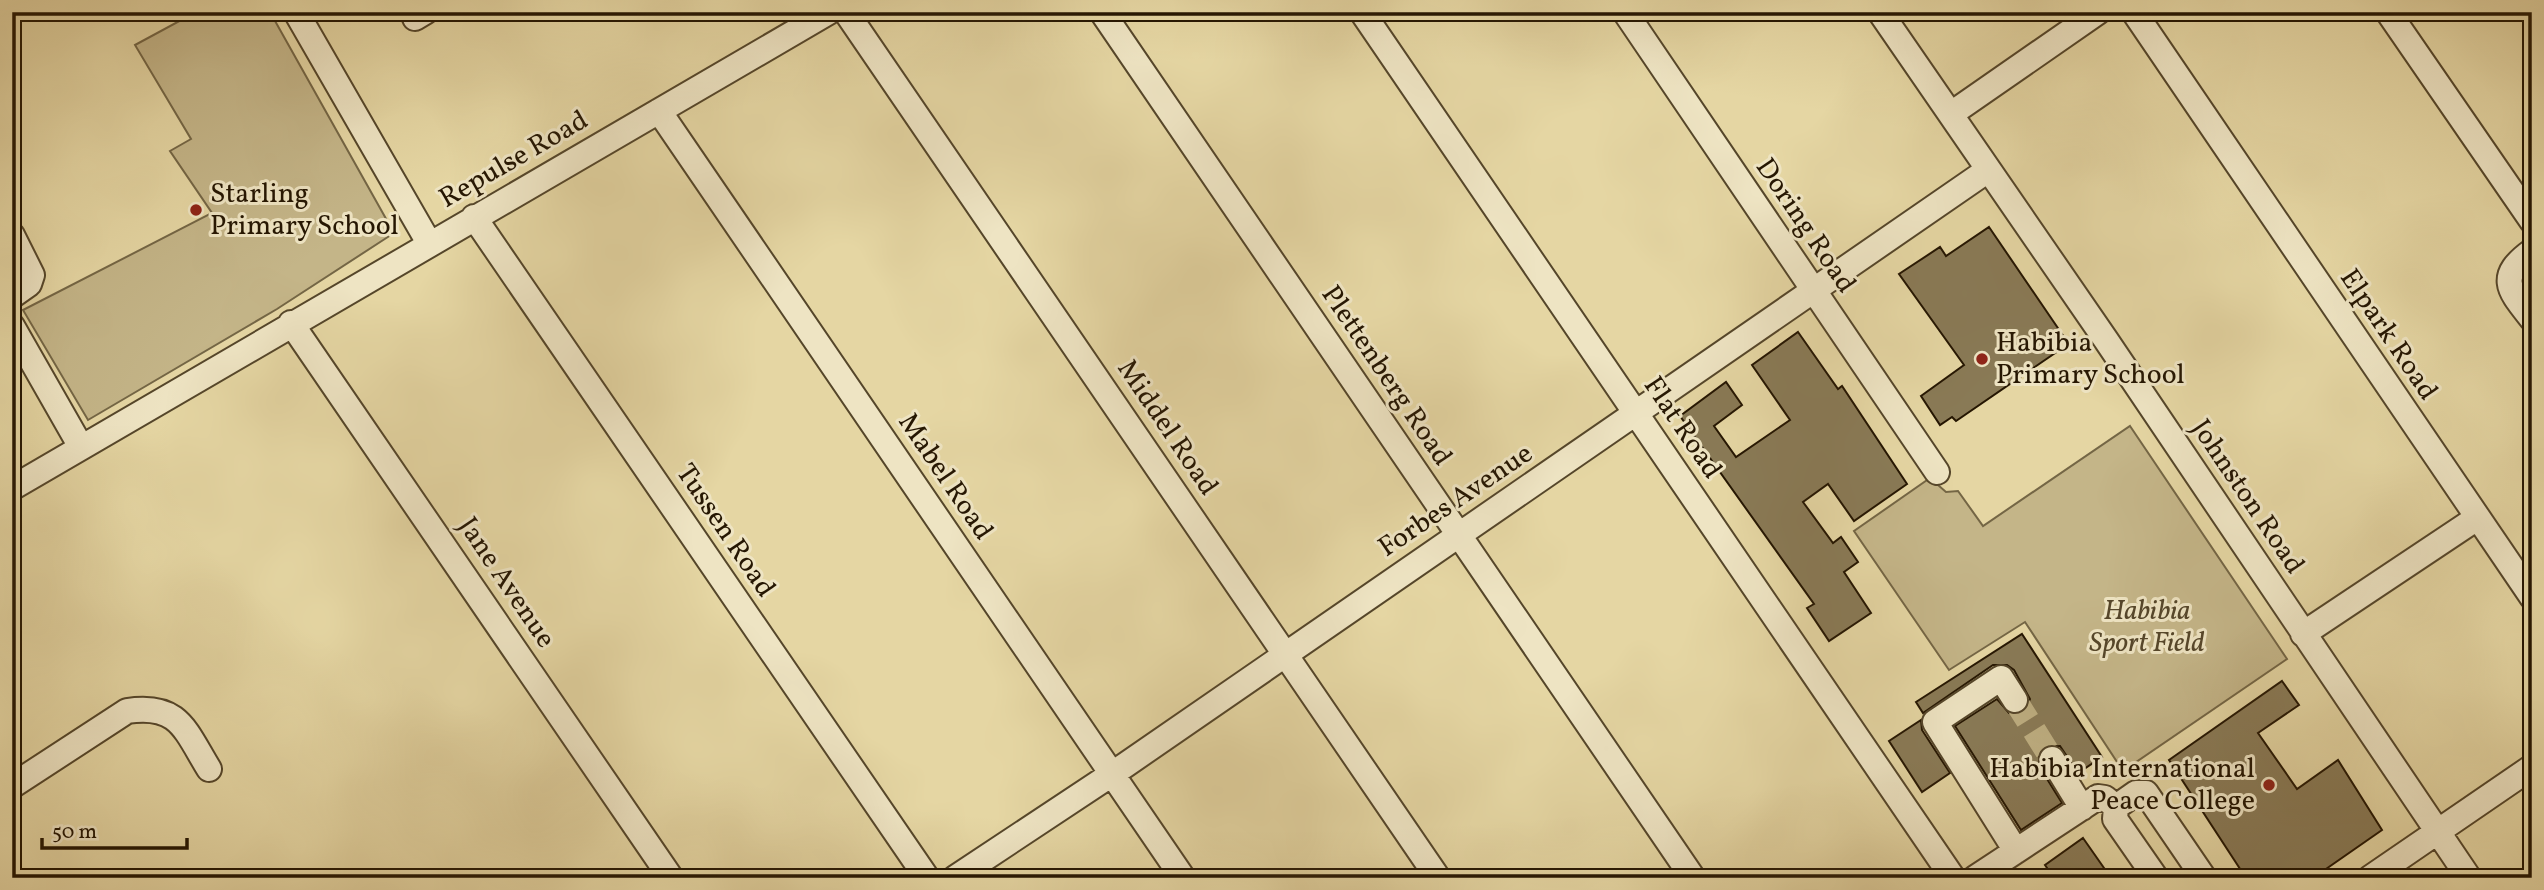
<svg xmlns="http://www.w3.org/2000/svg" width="2544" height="890" viewBox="0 0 2544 890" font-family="Vollkorn,serif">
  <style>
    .green { fill: #c4b588; stroke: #746645; stroke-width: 2 }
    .building { fill: #897a56; stroke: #251602; stroke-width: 2 }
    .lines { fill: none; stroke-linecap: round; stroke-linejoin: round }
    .minor-tunnel { stroke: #bfb083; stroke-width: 24; stroke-dasharray: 24 12; stroke-linecap: butt }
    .minor-casing { stroke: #55462a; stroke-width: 28 }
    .minor { stroke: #eee4c3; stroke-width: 24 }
    .poi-dot { fill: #8f2418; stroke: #eee4c3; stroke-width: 2.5 }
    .labels { text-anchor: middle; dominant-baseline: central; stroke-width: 6; stroke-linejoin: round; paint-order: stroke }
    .street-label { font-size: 28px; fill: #251602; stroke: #eee4c3 }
    .poi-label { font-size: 28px; fill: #251602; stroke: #eee4c3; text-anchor: start }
    .park-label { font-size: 28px; font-style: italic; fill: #55462a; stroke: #eee4c3 }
  </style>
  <rect width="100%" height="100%" fill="#e5d6a3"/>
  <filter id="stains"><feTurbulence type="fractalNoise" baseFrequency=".00286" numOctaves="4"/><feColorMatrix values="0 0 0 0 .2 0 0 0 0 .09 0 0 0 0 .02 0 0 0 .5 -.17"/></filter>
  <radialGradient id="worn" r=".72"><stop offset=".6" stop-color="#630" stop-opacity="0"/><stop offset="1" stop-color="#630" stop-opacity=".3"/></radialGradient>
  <path class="green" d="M196 12H270L394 233 277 309 88 420 23 310 212 213 170 151 191 139 135 45Z
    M2130 426 2287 659 2123 771 2025 622 1949 670 1854 531 1930 478 1946 492 1958 491 1983 526Z"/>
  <path class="building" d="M1989 227 2064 337 2053 345 2058 351 1956 421 1952 417 1940 425 1921 396 1964 365 1899 274 1940 247 1946 256Z
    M1798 332 1838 389 1842 386 1907 484 1854 521 1828 484 1803 502 1833 543 1841 537 1858 562 1844 572 1871 613 1829 641 1807 608 1814 604 1680 416 1726 382 1742 405 1714 426 1736 457 1790 420 1752 365Z
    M2022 634 2102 757 2078 773 2060 746 2044 747 2039 753V766L2062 803 2021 830 1955 726 1997 699 2009 713 2024 712 2030 699 2014 670 2007 665H1993L1923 713 1916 702Z
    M2282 681 2299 705 2258 733 2297 789 2338 760 2382 830 2313 878H2246L2169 760Z
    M1921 720 1922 730 1950 773 1922 792 1889 741Z
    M2083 838 2111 878H2054L2045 865Z"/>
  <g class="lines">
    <path class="minor-tunnel" d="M2015 700 2052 759"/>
    <g class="minor-casing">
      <path id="minor" d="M296 12 429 243
        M846 12 1438 878
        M1102 12 1693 878
        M1362 12 1953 878
        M1625 12 1937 472
        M1880 12 2106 340 2469 878
        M2134 12 2532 597
        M2388 12 2532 221
        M415 18 425 12
        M659 111 1183 878
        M1951 114 2098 12
        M474 217 927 878
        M12 235 32 275 29 284 12 296
        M2532 251C2496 277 2509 290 2532 319
        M291 323 671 878
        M12 326 81 447
        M12 488 829 12
        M2303 634 2477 518
        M2015 700 2001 678 1935 722 2016 851
        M2052 759 2082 808
        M12 786 127 711C179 703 185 730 209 769
        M2116 807 2136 793H2146L2204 878
        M955 878 1124 766 1988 170
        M1975 878 2098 797 2105 798 2116 807 2115 819 2156 878
        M2370 878 2532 767"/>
    </g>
    <use href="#minor" class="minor"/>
  </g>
  <g class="poi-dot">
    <circle cx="196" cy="210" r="7"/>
    <circle cx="1982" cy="359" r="7"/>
    <circle cx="2269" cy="785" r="7"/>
  </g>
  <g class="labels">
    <g class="street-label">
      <text transform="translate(514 160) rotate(-30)">Repulse Road</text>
      <text transform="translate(1805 226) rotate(56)">Doring Road</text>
      <text transform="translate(2388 335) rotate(56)">Elpark Road</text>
      <text transform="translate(1386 376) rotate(56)">Plettenberg Road</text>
      <text transform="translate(1167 428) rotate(56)">Middel Road</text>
      <text transform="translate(1682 428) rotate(56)">Flat Road</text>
      <text transform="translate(945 477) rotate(56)">Mabel Road</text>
      <text transform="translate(2247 497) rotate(56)">Johnston Road</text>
      <text transform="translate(1456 501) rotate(-34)">Forbes Avenue</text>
      <text transform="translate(725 531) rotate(56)">Tussen Road</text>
      <text transform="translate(506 583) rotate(56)">Jane Avenue</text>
    </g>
    <g class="poi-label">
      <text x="210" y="194">Starling<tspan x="210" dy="32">Primary School</tspan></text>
      <text x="1996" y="343">Habibia<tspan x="1996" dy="32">Primary School</tspan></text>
      <text x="2255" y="769" text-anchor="end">Habibia International<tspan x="2255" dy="32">Peace College</tspan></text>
    </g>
    <g class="park-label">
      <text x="2147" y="611">Habibia<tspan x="2147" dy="32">Sport Field</tspan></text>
    </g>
  </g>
  <rect width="2544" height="890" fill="none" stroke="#e5d6a3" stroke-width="42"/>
  <rect x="14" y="14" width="2516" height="862" fill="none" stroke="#251602" stroke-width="3.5"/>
  <rect x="21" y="21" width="2502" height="848" fill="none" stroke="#251602" stroke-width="2"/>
  <path d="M42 838v10h145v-10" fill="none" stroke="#251602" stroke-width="3.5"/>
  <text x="52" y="838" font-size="21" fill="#251602" stroke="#eee4c3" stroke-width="5" paint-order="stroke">50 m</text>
  <rect width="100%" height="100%" filter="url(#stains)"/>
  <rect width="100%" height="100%" fill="url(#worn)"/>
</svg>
